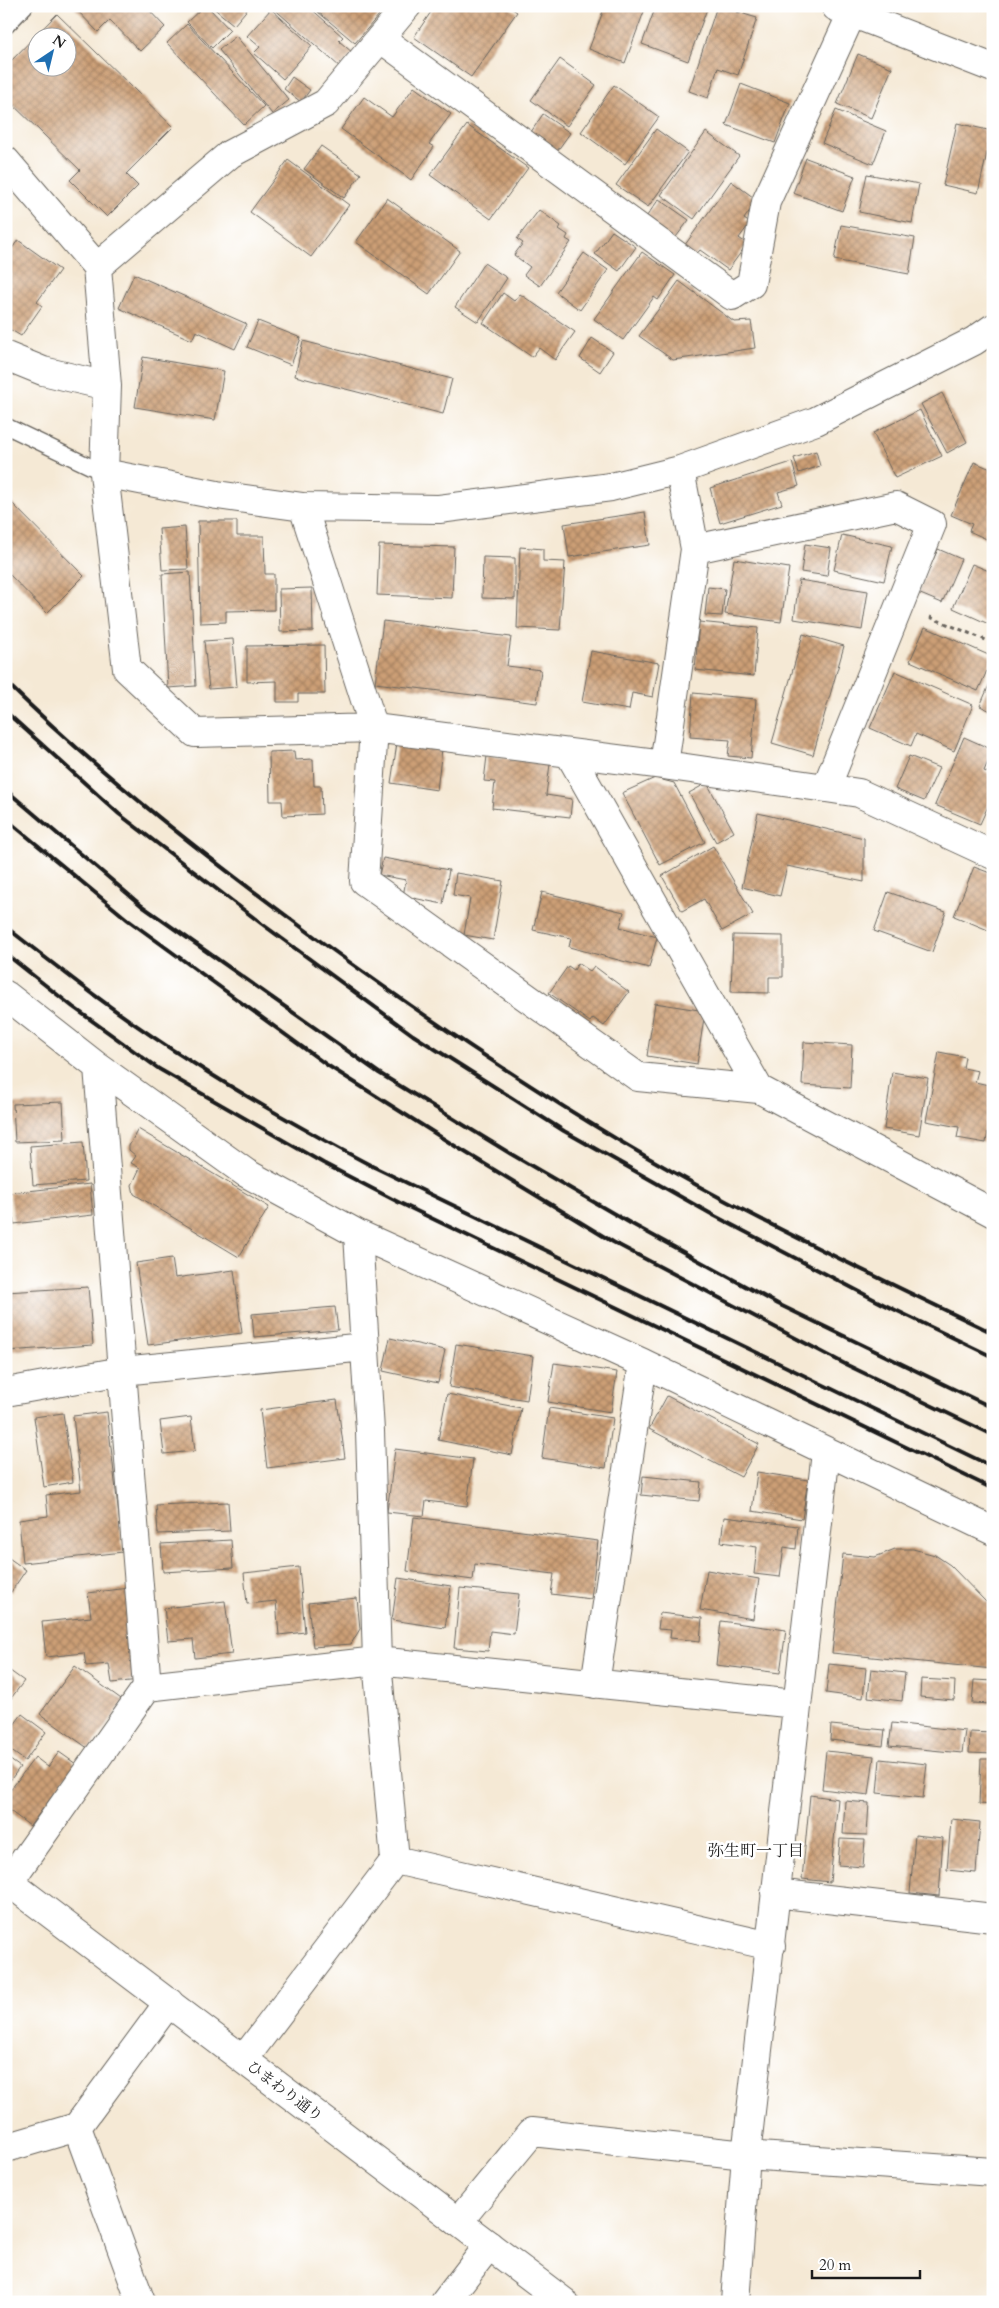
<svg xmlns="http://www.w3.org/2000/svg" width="999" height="2308" viewBox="0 0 999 2308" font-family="Cardo,'Noto Serif JP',serif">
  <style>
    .building { fill: url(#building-cross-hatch); fill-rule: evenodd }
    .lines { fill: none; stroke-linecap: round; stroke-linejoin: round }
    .service-casing { stroke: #68645d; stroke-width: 18 }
    .minor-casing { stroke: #68645d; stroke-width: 30 }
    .tertiary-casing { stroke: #68645d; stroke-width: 30 }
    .path { stroke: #68645d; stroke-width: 3; stroke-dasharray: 4 4; stroke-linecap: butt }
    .service { stroke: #fff; stroke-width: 15 }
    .minor { stroke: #fff; stroke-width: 28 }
    .tertiary { stroke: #fff; stroke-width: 28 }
    .rail { stroke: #1c1c1c; stroke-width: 4 }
    .labels { text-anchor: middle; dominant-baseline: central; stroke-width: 5; stroke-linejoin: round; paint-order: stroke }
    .street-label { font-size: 15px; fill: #1c1c1c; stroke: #fff }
    .neighbourhood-label { font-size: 16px; fill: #1c1c1c; stroke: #fff }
  </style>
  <defs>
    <pattern id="building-cross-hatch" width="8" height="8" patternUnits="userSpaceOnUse" patternTransform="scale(1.25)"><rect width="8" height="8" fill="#cc9f76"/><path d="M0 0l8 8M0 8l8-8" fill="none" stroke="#a58160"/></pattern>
  </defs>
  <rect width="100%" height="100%" fill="#fff"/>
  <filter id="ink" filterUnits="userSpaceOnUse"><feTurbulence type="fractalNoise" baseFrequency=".02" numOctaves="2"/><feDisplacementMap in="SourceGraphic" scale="10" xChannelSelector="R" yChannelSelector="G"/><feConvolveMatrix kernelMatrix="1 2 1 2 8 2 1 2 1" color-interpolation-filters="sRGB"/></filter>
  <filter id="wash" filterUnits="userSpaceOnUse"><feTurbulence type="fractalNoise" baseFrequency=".0096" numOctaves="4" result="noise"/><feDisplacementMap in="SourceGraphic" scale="20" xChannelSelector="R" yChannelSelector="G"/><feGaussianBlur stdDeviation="1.12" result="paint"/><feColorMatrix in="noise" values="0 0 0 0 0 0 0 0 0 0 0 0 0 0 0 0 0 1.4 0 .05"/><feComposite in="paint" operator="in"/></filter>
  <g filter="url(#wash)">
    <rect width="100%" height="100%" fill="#f5e9d5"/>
    <g id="blocks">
      <path class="building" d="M73 6H145L165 27 140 51 110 20 98 32Z
        M204 6H207L230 30 212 48 187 22Z
        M211 6H250L234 25Z
        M271 6H308L343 37 339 41 353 53 340 67Z
        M311 6H368L379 15 355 43Z
        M435 6H508L517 12 471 77 414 37Z
        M605 6H646L625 63 589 49Z
        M656 6H708L688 61 642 44Z
        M717 6H737V12L757 18 738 75 718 68 708 98 689 91Z
        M271 9 312 46 283 79 254 53 260 47 247 36Z
        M57 14 173 127 126 174 138 186 107 217 70 180 80 170 6 98V66ZM38 38H68V68H38Z
        M187 24 264 106 244 125 167 43Z
        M236 36 289 100 272 114 219 50Z
        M858 54 892 68 871 118 837 104Z
        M560 59 596 85 567 126 531 100Z
        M292 77 310 90 301 102 284 89Z
        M741 84 790 103 775 143 726 125Z
        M614 85 659 117 625 164 581 132Z
        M414 87 451 114 429 144 434 147 411 180 341 129 364 97 392 117Z
        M836 110 886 131 873 164 822 143Z
        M543 114 570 133 555 154 529 135Z
        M957 123 992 131 978 193 943 185Z
        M467 125 528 168 491 219 430 175Z
        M656 129 688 152 648 207 616 185Z
        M706 132 739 156 694 219 661 195Z
        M321 146 361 174 344 198 304 169Z
        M806 158 855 176 842 211 793 193Z
        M288 160 349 205 311 257 250 212Z
        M867 174 919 184 912 223 859 212Z
        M731 181 757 200 744 219 750 223 739 238 747 244 728 270 700 250 694 257 682 249Z
        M387 198 460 251 429 294 356 242Z
        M659 199 689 220 673 241 644 220Z
        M539 210 561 226 559 229 568 235 566 239 571 242 540 286 524 275 530 267 514 255 523 243 517 239Z
        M841 225 915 238 909 274 834 260Z
        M612 231 636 247 619 271 595 254Z
        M18 240 60 270 37 302 42 306 21 336 6 327V257Z
        M642 252 675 275 658 300 654 297 623 340 594 319Z
        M584 253 608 270 580 310 556 292Z
        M484 263 507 278 478 322 455 307Z
        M134 274 247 324 235 349 196 331 192 340 119 308Z
        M679 281 734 322 751 321 755 348 673 360 639 336Z
        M503 293 514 301 520 294 575 332 555 360 539 348 532 357 483 323Z
        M258 321 301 338 291 365 247 347Z
        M592 338 613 352 600 372 580 358Z
        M303 341 452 379 443 414 295 376Z
        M143 357 224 371 215 420 135 407Z
        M942 393 967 442 947 453 921 404Z
        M920 410 942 456 895 478 873 433Z
        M816 451 820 466 799 473 794 458Z
        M792 462 799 486 778 492 782 504 720 523 710 488Z
        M974 462 993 470V542L969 531 972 524 951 515Z
        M6 497 84 576 47 613 6 571Z
        M645 512 650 545 569 557 564 524Z
        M198 521H237V536H264L265 574H274V610L226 611V622L200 623Z
        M185 527 188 569 162 570 159 529Z
        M842 535 892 546 884 581 834 570Z
        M805 544 831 548 827 576 801 572Z
        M379 545 454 547 452 598 377 595Z
        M520 547 543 549V561L565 562 560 630 517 628Z
        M938 549 961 559 942 603 918 593Z
        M483 557 515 558V599L482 598Z
        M734 559 789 568 781 622 725 614Z
        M993 562V626L953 608 972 564 989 571Z
        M190 572 196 686 168 688 162 574Z
        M799 580 868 591 862 630 794 619Z
        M708 587 725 589 722 616 705 615Z
        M312 588 313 631 280 632 279 589Z
        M383 621 511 637 507 666 541 670 537 703 375 683Z
        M699 622 758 628 754 676 695 670Z
        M925 627 993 657 978 691 910 661Z
        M803 634 844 646 813 755 772 743Z
        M233 639 237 687 209 689 204 641Z
        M324 645 325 694H298V702H277V681L247 682V646Z
        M591 651 659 663 653 697 632 693 629 710 582 702Z
        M895 671 973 705 954 751 916 734 911 746 870 728Z
        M993 676V712L980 706Z
        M693 693 756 699 751 758 728 756 730 740 690 737Z
        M964 737 993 750 984 771 993 775V795L980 824 935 805Z
        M397 743 442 749 437 790 391 783Z
        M294 751 295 760 313 759 314 786H321L322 814 283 816 282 801H270L269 752Z
        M487 756 550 764 546 795 572 799 570 817 492 808 495 782 484 781Z
        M909 756 939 768 924 801 895 789Z
        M655 778 674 783 705 842 660 865 622 793Z
        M707 783 734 832 716 842 689 793Z
        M758 813 864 838V882L787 866 780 896 742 887Z
        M713 846 753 914 722 931 704 899 682 911 662 876Z
        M383 858 449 870 443 904 403 896 406 880 379 875Z
        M974 867 993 874V932L954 916Z
        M456 873 503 881 493 940 464 935 470 898 453 895Z
        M542 892 624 912 620 927 657 937 649 968 569 947 571 938 533 930Z
        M888 892 946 912 932 952 874 931Z
        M733 935 783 936V977H769V993L731 992Z
        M578 963 590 971 594 966 629 992 604 1026 593 1018 590 1022 549 993 568 966 574 970Z
        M655 1003 705 1011 697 1064 647 1056Z
        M804 1042 852 1045 850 1088 802 1085Z
        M939 1052 965 1057 963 1068 978 1071 975 1082 993 1086V1102L986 1143 957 1138 959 1127 926 1121Z
        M892 1072 928 1078 919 1135 884 1129Z
        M63 1102 65 1140 15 1142 13 1104Z
        M138 1129 269 1207 239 1257 134 1194 132 1185 140 1168 131 1163 136 1156 129 1150V1146Z
        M83 1142 86 1181 33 1185 30 1146Z
        M90 1184 93 1215 14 1224 10 1193Z
        M172 1258 175 1278 234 1270 242 1333 148 1345 136 1263Z
        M88 1287 93 1345 7 1351 6 1292Z
        M335 1307 338 1330 254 1337 252 1314Z
        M390 1338 445 1350 438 1383 383 1371Z
        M456 1344 533 1356 527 1400 449 1387Z
        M554 1363 617 1372 611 1412 548 1402Z
        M447 1394 521 1408 512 1455 438 1440Z
        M667 1396 759 1444 741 1477 649 1429Z
        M337 1400 345 1458 267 1468 260 1410Z
        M549 1408 613 1418 606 1468 542 1458Z
        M107 1412 123 1552 23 1563 19 1520 48 1516 46 1495 81 1491 73 1416Z
        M63 1413 73 1482 44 1487 34 1417Z
        M191 1417 195 1451 164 1454 160 1421Z
        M395 1449 473 1459 467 1506 426 1501 424 1516 387 1512Z
        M757 1472 808 1480 802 1519 752 1511Z
        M643 1476 701 1482 699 1501 641 1495Z
        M228 1502 230 1531 158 1534 156 1505Z
        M414 1517 598 1541 591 1599 551 1594 554 1574 475 1564 473 1580 407 1571Z
        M724 1517 798 1526 796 1549 784 1547 780 1577 754 1574 757 1547 721 1542Z
        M231 1540 233 1568 163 1572 161 1544Z
        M895 1549H913L935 1555 950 1565 986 1602 993 1603V1669L832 1653 843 1554 875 1557Z
        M6 1556 26 1570 11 1592 6 1588Z
        M299 1567 305 1632 279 1635 276 1601 247 1604 244 1573Z
        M707 1570 759 1579 753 1619 700 1610Z
        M398 1578 451 1586 445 1628 392 1620Z
        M129 1588 139 1680 112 1683 109 1664 86 1666 84 1653 46 1657 42 1622 91 1617 88 1593Z
        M460 1588 519 1594 514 1634 490 1631 488 1651 454 1648Z
        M357 1598 360 1629 351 1644 313 1647 308 1603Z
        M225 1601 232 1654 195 1658 193 1639 168 1641 164 1608Z
        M660 1613 702 1618 700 1641 670 1638 671 1630 658 1629Z
        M721 1621 786 1630 780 1673 716 1665Z
        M829 1664 866 1668 863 1698 826 1693Z
        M75 1666 124 1701 89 1749 40 1714Z
        M6 1668 24 1681 6 1705Z
        M871 1669 905 1673 902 1701 868 1697Z
        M921 1679 955 1681 954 1700 920 1697Z
        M974 1680 993 1681V1704L972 1703Z
        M22 1714 46 1732 25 1761 6 1747V1736Z
        M892 1723 965 1731 962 1753 889 1746Z
        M831 1725 885 1730 883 1746 830 1740Z
        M970 1732 993 1733V1754L969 1753Z
        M826 1751 874 1756 869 1795 822 1789Z
        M59 1752 76 1764 30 1826 6 1808V1796L35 1757 48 1767Z
        M6 1757 20 1767 6 1786Z
        M880 1759 927 1764 923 1798 877 1793Z
        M981 1759H993V1805L979 1804Z
        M810 1795 838 1799 830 1882 802 1879Z
        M845 1801 869 1803 867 1835 843 1834Z
        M951 1819 980 1822 976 1873 947 1870Z
        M915 1835 943 1838 939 1896 910 1893Z
        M840 1839 865 1840 863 1867 838 1865Z"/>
    </g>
  </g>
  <g filter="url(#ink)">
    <use href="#blocks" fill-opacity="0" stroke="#68645d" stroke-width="1"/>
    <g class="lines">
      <g class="service-casing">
        <path id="service" d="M6 26 25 6
          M6 426 104 473"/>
      </g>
      <g class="minor-casing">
        <path id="minor" d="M836 7 993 68
          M380 38 732 296 751 284 766 202 852 13
          M6 161 97 267 107 386 104 473 127 669 195 733 374 728 664 765 826 788 859 793 993 855
          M97 267 230 154 326 103 407 6
          M6 356 43 371 107 386
          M104 473 217 495 303 507 439 509 611 487 680 470 816 421 974 341 993 328
          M303 507 374 728 364 881 638 1077 759 1089
          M695 549 896 506 932 524 826 788
          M569 753 759 1089 993 1213
          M664 765 695 549 680 470
          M6 995 98 1067 246 1173 358 1234 643 1363 993 1531
          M6 1392 122 1371 365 1347
          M595 1684 643 1363
          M147 1687 377 1661 796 1704
          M395 1860 771 1946
          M9 1882 147 1687 98 1067
          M775 1893 993 1918
          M244 2059 395 1860 377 1661 370 1431 358 1234
          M6 2148 77 2127
          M458 2222 532 2132 746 2155 993 2172
          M141 2302 77 2127 169 2002
          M445 2302 489 2245
          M735 2302 746 2155 826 1452"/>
      </g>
      <g class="tertiary-casing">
        <path id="tertiary" d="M6 1880 564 2302"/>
      </g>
      <path class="path" d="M930 617 993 643"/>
      <use href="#service" class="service"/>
      <use href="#minor" class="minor"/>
      <use href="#tertiary" class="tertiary"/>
      <path class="rail" d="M6 682C103 777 210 860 319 940 449 1035 583 1125 726 1201 813 1247 903 1290 993 1333
        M6 712 119 814 262 924 413 1035 564 1131 713 1215 883 1304 993 1357
        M6 790 142 906 379 1073 511 1154 630 1223 778 1304 993 1408
        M6 819 128 920 327 1065 455 1146 613 1242 845 1364 993 1435
        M6 927C66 974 126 1021 190 1061 249 1099 310 1133 372 1166L993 1467
        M6 954 73 1007 159 1069 323 1163 400 1203 993 1489"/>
    </g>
  </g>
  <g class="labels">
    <g class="street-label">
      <text transform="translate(285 2091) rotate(37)">ひまわり通り</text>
    </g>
    <g class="neighbourhood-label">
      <text x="756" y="1851">弥生町一丁目</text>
    </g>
  </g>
  <rect width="999" height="2308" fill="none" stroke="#fff" stroke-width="25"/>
  <g transform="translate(52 52) rotate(35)"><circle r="24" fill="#ffffff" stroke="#a4a4a4"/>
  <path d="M0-4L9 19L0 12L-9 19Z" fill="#1f6fb2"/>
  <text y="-8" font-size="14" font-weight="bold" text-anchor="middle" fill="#1c1c1c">N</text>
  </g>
  <path d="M812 2270v8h108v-8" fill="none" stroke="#1c1c1c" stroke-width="2.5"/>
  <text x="819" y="2270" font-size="15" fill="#1c1c1c" stroke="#ffffff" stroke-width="4" paint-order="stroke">20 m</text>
</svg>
